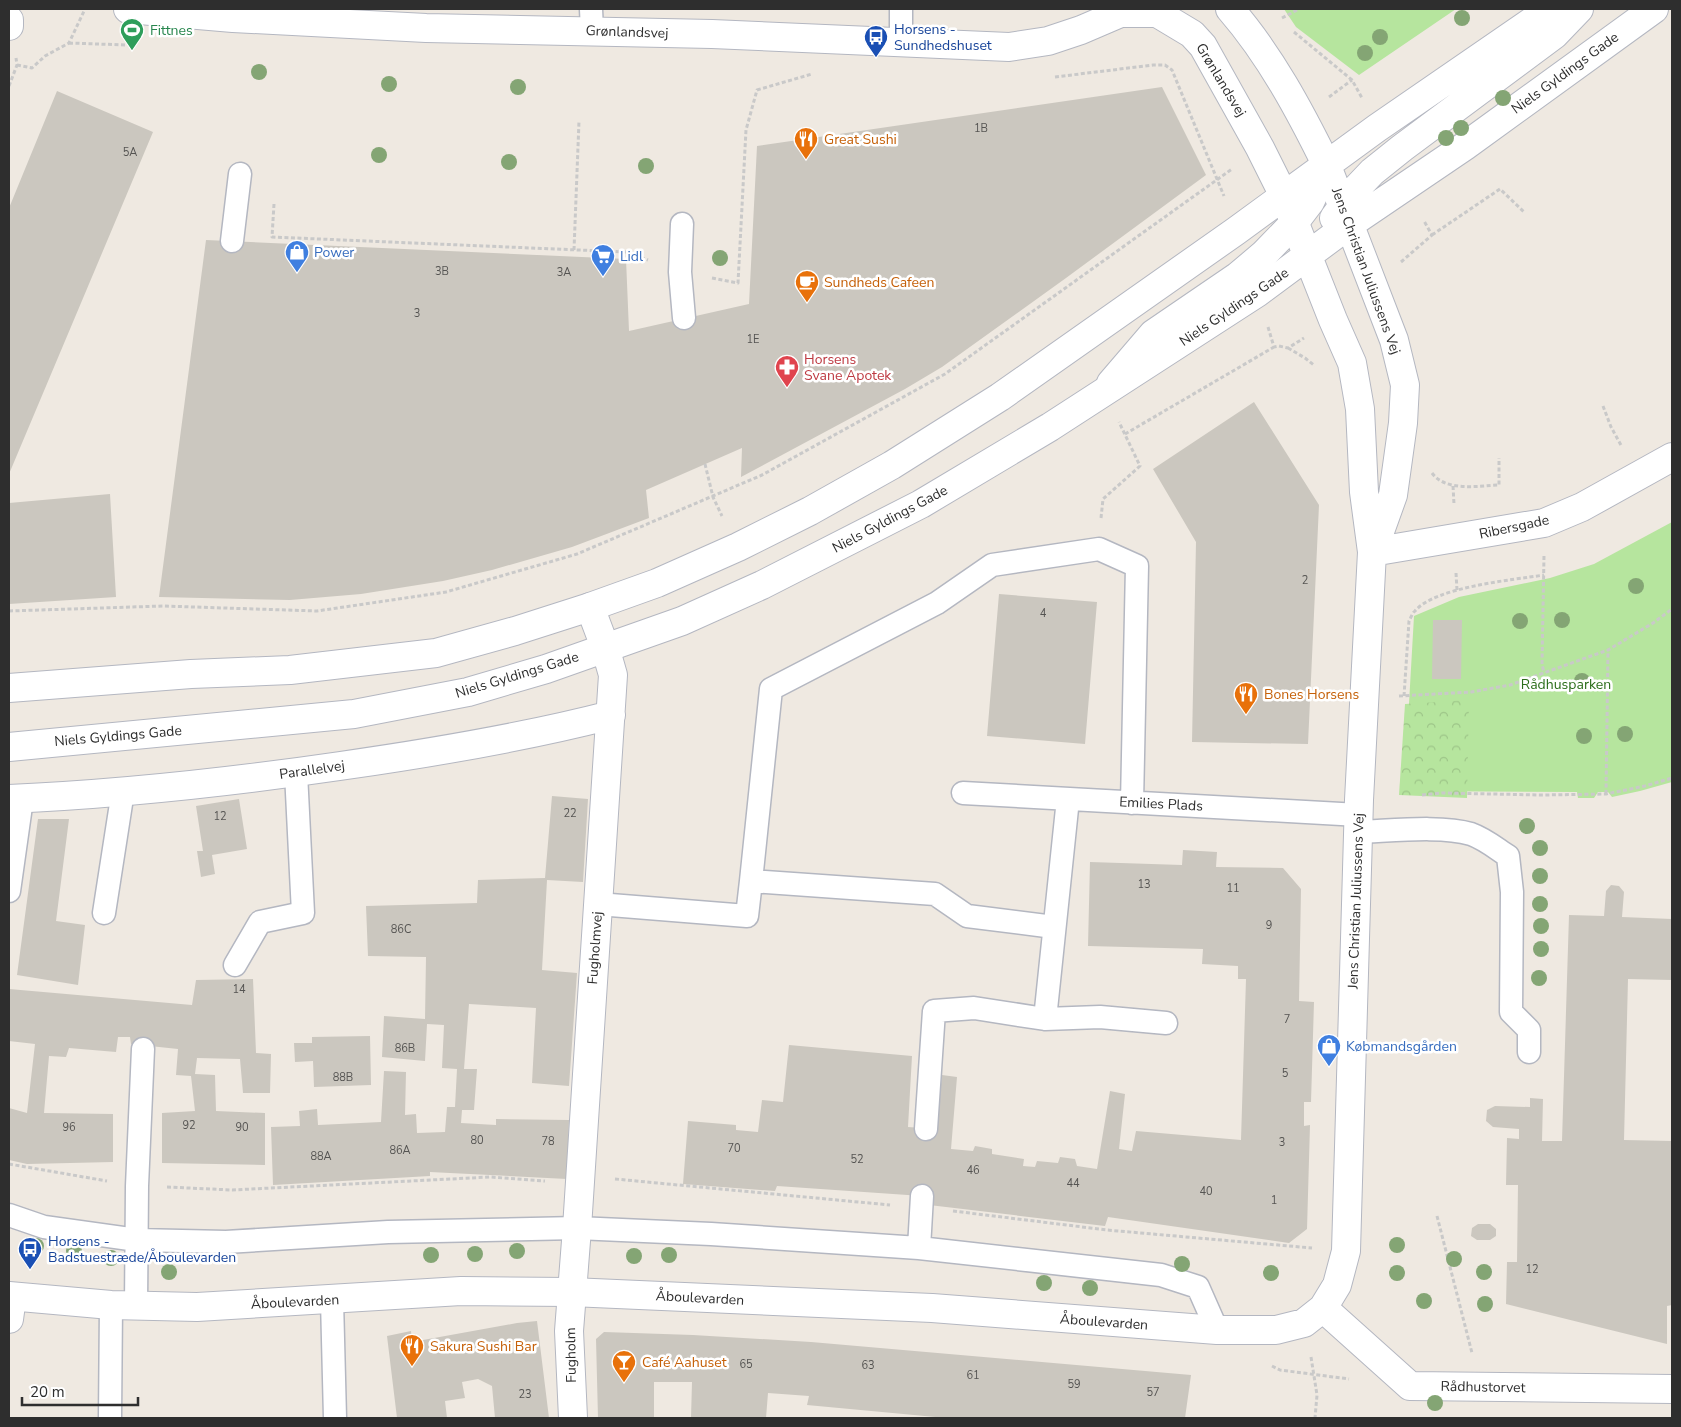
<svg xmlns="http://www.w3.org/2000/svg" width="1681" height="1427" viewBox="0 0 1681 1427" font-family="'Nunito Sans',sans-serif">
  <style>
    .grass { fill: #b6e59e }
    .forest { fill: url(#forest-crowns) }
    .building { fill: #cbc7bf }
    .lines { fill: none; stroke-linecap: round; stroke-linejoin: round }
    .lane-casing { stroke: #b4b7c1; stroke-width: 25 }
    .street-casing { stroke: #b4b7c1; stroke-width: 30 }
    .secondary-casing { stroke: #b4b7c1; stroke-width: 30 }
    .path { stroke: #c9c9c9; stroke-width: 3; stroke-dasharray: 4 2.5; stroke-linecap: butt }
    .lane { stroke: #fff; stroke-width: 22 }
    .street { stroke: #fff; stroke-width: 28 }
    .secondary { stroke: #fff; stroke-width: 28 }
    .tree { fill: #84a574 }
    .labels { text-anchor: middle; dominant-baseline: central; stroke-width: 5; stroke-linejoin: round; paint-order: stroke }
    .number-label { font-size: 11px; fill: #555452 }
    .transit-label { font-size: 14px; fill: #164399; stroke: #fff; text-anchor: start }
    .leisure-label { font-size: 14px; fill: #27864d; stroke: #fff; text-anchor: start }
    .street-label { font-size: 14px; fill: #2e2e2e; stroke: #fff }
    .food-label { font-size: 14px; fill: #c56008; stroke: #fff; text-anchor: start }
    .shop-label { font-size: 14px; fill: #366cbe; stroke: #fff; text-anchor: start }
    .health-label { font-size: 14px; fill: #be3a42; stroke: #fff; text-anchor: start }
    .park-label { font-size: 14px; fill: #2c6e1b; stroke: #fff }
  </style>
  <defs>
    <pattern id="forest-crowns" width="20" height="18" patternUnits="userSpaceOnUse" patternTransform="scale(1.25)"><rect width="20" height="18" fill="#b6e59e"/><path d="M2 6a3 3 0 1 1 6 0M12 15a3 3 0 1 1 6 0" fill="none" stroke="#9dc588"/></pattern>
  </defs>
  <rect width="100%" height="100%" fill="#efe9e1"/>
  <path class="grass" d="M1284 9H1456L1359 75 1296 27Z
    M1672 522V782L1640 791 1612 797 1608 792H1598L1594 798H1578L1577 792 1404 791 1414 616 1459 597 1550 578 1594 564Z"/>
  <path class="forest" d="M1469 700 1467 798 1399 795 1405 704Z"/>
  <path class="building" d="M1162 87 1206 175 1066 278 942 367 905 389 741 477 742 448 646 490 649 518 572 547 492 570 443 581 361 594 290 600 159 597 206 240 626 259 629 331 749 304 757 146Z
    M57 91 153 132 9 474V208Z
    M1254 402 1319 505 1308 744 1192 742 1196 542 1153 469Z
    M110 494 116 597 9 604V503Z
    M999 594 1097 602 1085 744 987 736Z
    M1433 620H1462L1461 679H1432Z
    M552 796 588 799 583 882 547 880 542 970 577 973 569 1086 532 1083 536 1008 469 1004 464 1069H477L474 1110H462L461 1123 496 1125V1119L569 1120 567 1179 430 1172V1176L273 1185 271 1127 300 1126 299 1111 317 1109 318 1125 381 1122 384 1071 406 1072 405 1115 416 1114 417 1133 445 1132 447 1107H455L457 1069 442 1068 444 1025 427 1024 425 1061 382 1057 384 1016 425 1019 426 957 368 956 366 906 477 903 478 880 545 878Z
    M239 799 247 849 212 855 215 874 201 877 197 851H203L196 806Z
    M38 819H69L56 921 85 925 78 985 17 975Z
    M1183 850 1217 852 1216 867 1283 868 1301 889 1299 1001 1314 1002 1311 1102H1304V1126L1310 1125 1307 1229 1289 1243 1108 1217 1105 1226 929 1205 922 1196 777 1186 775 1191 683 1184 688 1121 736 1125V1130L758 1132 762 1100 783 1102 789 1045 912 1056 908 1127 936 1129 942 1075 957 1077 951 1149 973 1151 975 1146 992 1149V1154L1024 1159 1023 1166 1035 1167 1037 1161 1058 1163 1060 1157 1075 1159 1077 1166 1097 1169 1110 1091 1125 1094 1119 1149 1132 1151 1136 1131 1241 1140 1246 979H1238V966L1202 964 1203 949 1088 946 1090 862 1182 865Z
    M1611 885 1619 886 1624 892 1622 917 1672 919V980L1628 979 1624 1140 1672 1141V1305L1667 1306V1344L1506 1304 1507 1262H1517L1518 1185H1506L1507 1138 1519 1139V1129L1493 1127 1486 1121 1487 1110 1495 1106 1530 1107V1098L1543 1099 1542 1141H1562L1569 915 1604 916 1606 891Z
    M253 979 256 1053 271 1054 270 1093H243L240 1059 197 1058 195 1074 215 1075 216 1111 265 1113V1165L162 1163V1113L195 1111 191 1076 176 1075 178 1049 131 1044 130 1037H118L116 1052 69 1048 66 1057 49 1056 44 1113 113 1114V1162L27 1164 9 1160V1108L27 1113 35 1044 9 1041V989L192 1005 196 980Z
    M370 1036 371 1085 314 1087 313 1061 295 1062 294 1043H312V1037Z
    M1478 1224H1490L1496 1229V1236L1490 1240H1477L1471 1236 1472 1228Z
    M537 1321 549 1418H495L492 1386 478 1379 462 1382 465 1398 445 1401 447 1418H397L387 1336 411 1331 412 1342 517 1323Z
    M604 1332 693 1335 811 1342 1191 1375 1185 1418H946L807 1405 809 1396 768 1393 766 1418H691L692 1382H654V1418H598L596 1339Z"/>
  <g class="lines">
    <g class="lane-casing">
      <path id="lane" d="M591 9 592 31
        M901 42V9
        M682 224 680 272 684 318
        M232 241 240 174
        M963 793 1359 815
        M1068 799 1045 1019 1100 1017 1166 1023
        M1358 832C1390 831 1442 825 1471 834 1485 839 1497 849 1508 856L1512 892 1511 1012 1529 1030V1052
        M9 891 22 799
        M598 904 747 916 751 881
        M104 913 123 791
        M1054 927 967 916 935 894 751 881 771 689 937 603 992 565 1099 549 1137 566 1132 803
        M235 965 260 922 303 913 296 773
        M926 1129 934 1011 974 1008 1045 1019
        M9 1215 44 1227 137 1240 226 1242 388 1232 577 1228 711 1234 919 1248 922 1196
        M919 1248 1161 1275 1198 1287 1217 1330
        M332 1300 335 1418
        M136 1306 137 1186 143 1049
        M110 1418 111 1305"/>
    </g>
    <g class="street-casing">
      <path id="street" d="M128 9 233 18 426 28 712 34 1009 47 1048 41 1081 30 1130 9
        M1120 13H1157L1192 34 1203 46 1260 148 1284 196
        M1111 383 1153 334 1238 276 1264 254 1294 223 1310 202 1327 166C1300 111 1270 55 1230 9
        M9 799C120 794 230 782 340 766 431 753 522 738 611 715
        M1323 1308 1410 1386 1672 1389
        M9 1319 12 1297
        M573 1418 569 1331 577 1228 613 675 605 647 590 607"/>
    </g>
    <g class="secondary-casing">
      <path id="secondary" d="M9 20V26
        M1327 166 1394 340 1405 385 1403 423 1393 495 1374 548
        M1334 218 1353 192 1372 172 1402 148 1554 35 1579 9
        M1372 552 1544 523 1582 507 1672 457
        M9 688 191 674 290 670 436 653 515 631 590 607 657 583 738 547 810 511 892 465 1000 397 1236 231 1377 128 1550 9
        M9 747 354 714 468 692 546 669 682 621 762 585 921 504 1050 427 1257 293 1350 224 1465 146 1654 9
        M9 1296 111 1305 197 1307 461 1291 571 1292 932 1308 1217 1330H1276L1304 1323 1323 1308 1337 1285 1346 1251 1359 800 1372 552 1364 492 1360 409 1352 363 1333 320 1284 196"/>
    </g>
    <path class="path" d="M1282 18 1299 9
      M1294 32 1352 80 1362 98
      M69 43 126 45
      M17 65 32 68 45 56 69 43 85 9
      M1055 77 1153 65H1165L1172 70 1224 196
      M9 86 17 65 16 58
      M1329 97 1352 80
      M274 204 272 237 626 252 648 260
      M1432 235 1500 189 1524 212
      M574 250 579 121
      M1401 262 1432 235 1424 221
      M712 278 738 283 746 130 757 90 812 74
      M1268 327 1274 347 1279 346 1288 348 1304 338
      M1288 348 1305 358 1315 366
      M1603 406 1611 427 1622 447
      M1125 434 1274 347
      M705 464 713 497 722 516
      M1432 473C1446 492 1478 486 1499 485V458
      M1453 486 1454 504
      M1101 518 1103 499 1140 466 1119 422
      M1544 556 1542 664 1544 673
      M1456 573 1457 590
      M9 611 163 606 317 611 446 592 577 554 762 475 945 374 1232 169
      M1399 696 1471 692 1510 685 1608 650 1653 623 1672 609
      M1404 696 1409 621C1411 618 1412 613 1415 611 1435 587 1512 580 1544 575
      M1606 794 1608 650
      M1422 795 1442 793 1542 795 1606 794 1645 786 1672 778
      M9 1164 107 1181
      M615 1179 890 1205
      M167 1187 232 1190 490 1177 545 1181
      M953 1211 1107 1230 1312 1248
      M1437 1216 1472 1353
      M1311 1357 1317 1395 1315 1418
      M1272 1366 1280 1370 1349 1379"/>
    <use href="#lane" class="lane"/>
    <use href="#street" class="street"/>
    <use href="#secondary" class="secondary"/>
  </g>
  <g class="tree">
    <circle cx="1462" cy="18" r="8"/>
    <circle cx="1380" cy="37" r="8"/>
    <circle cx="1365" cy="53" r="8"/>
    <circle cx="259" cy="72" r="8"/>
    <circle cx="389" cy="84" r="8"/>
    <circle cx="518" cy="87" r="8"/>
    <circle cx="1503" cy="98" r="8"/>
    <circle cx="1461" cy="128" r="8"/>
    <circle cx="1446" cy="138" r="8"/>
    <circle cx="379" cy="155" r="8"/>
    <circle cx="509" cy="162" r="8"/>
    <circle cx="646" cy="166" r="8"/>
    <circle cx="720" cy="258" r="8"/>
    <circle cx="1636" cy="586" r="8"/>
    <circle cx="1562" cy="620" r="8"/>
    <circle cx="1520" cy="621" r="8"/>
    <circle cx="1582" cy="681" r="8"/>
    <circle cx="1625" cy="734" r="8"/>
    <circle cx="1584" cy="736" r="8"/>
    <circle cx="1527" cy="826" r="8"/>
    <circle cx="1540" cy="848" r="8"/>
    <circle cx="1540" cy="876" r="8"/>
    <circle cx="1540" cy="904" r="8"/>
    <circle cx="1541" cy="926" r="8"/>
    <circle cx="1541" cy="949" r="8"/>
    <circle cx="1539" cy="978" r="8"/>
    <circle cx="1397" cy="1245" r="8"/>
    <circle cx="36" cy="1246" r="8"/>
    <circle cx="74" cy="1251" r="8"/>
    <circle cx="517" cy="1251" r="8"/>
    <circle cx="475" cy="1254" r="8"/>
    <circle cx="431" cy="1255" r="8"/>
    <circle cx="669" cy="1255" r="8"/>
    <circle cx="634" cy="1256" r="8"/>
    <circle cx="111" cy="1258" r="8"/>
    <circle cx="1454" cy="1259" r="8"/>
    <circle cx="1182" cy="1264" r="8"/>
    <circle cx="169" cy="1272" r="8"/>
    <circle cx="1484" cy="1272" r="8"/>
    <circle cx="1271" cy="1273" r="8"/>
    <circle cx="1397" cy="1273" r="8"/>
    <circle cx="1044" cy="1283" r="8"/>
    <circle cx="1090" cy="1288" r="8"/>
    <circle cx="1424" cy="1301" r="8"/>
    <circle cx="1485" cy="1304" r="8"/>
    <circle cx="1435" cy="1403" r="8"/>
  </g>
  <defs>
    <g id="stadium-pin" transform="scale(1.25)"><path d="M0 17L-7.5 6A9.5 9.5 0 1 1 7.5 6Z" fill="#2e9e5b" stroke="#fff"/><path d="M0-5a6.5 5 0 1 0 0 10a6.5 5 0 1 0 0-10ZM-3.5-1.8h7v3.6h-7Z" fill="#fff"/></g>
    <g id="bus-pin" transform="scale(1.25)"><path d="M0 17L-7.5 6A9.5 9.5 0 1 1 7.5 6Z" fill="#1a4fb4" stroke="#fff"/><path d="M-5-6H5V4H4V6H2V4H-2V6H-4V4H-5ZM-3.5-4V0h7V-4ZM-3.5 1.2v1.5H-2V1.2ZM2 1.2v1.5H3.5V1.2Z" fill="#fff"/></g>
    <g id="restaurant-pin" transform="scale(1.25)"><path d="M0 17L-7.5 6A9.5 9.5 0 1 1 7.5 6Z" fill="#e8710a" stroke="#fff"/><path d="M-5-6h1v4h1v-4h1v4h1v-4h1v5L-1.5 .5V6h-2V.5L-5-1ZM5-6V6H3V1.5H1.5Q1.5-4 5-6Z" fill="#fff"/></g>
    <g id="shop-pin" transform="scale(1.25)"><path d="M0 17L-7.5 6A9.5 9.5 0 1 1 7.5 6Z" fill="#3f7fe0" stroke="#fff"/><path d="M-5-2.5h2.3a2.7 3.5 0 0 1 5.4 0H5L5.5 6h-11ZM-1.5-2.5h3a1.5 2.3 0 0 0-3 0Z" fill="#fff"/></g>
    <g id="supermarket-pin" transform="scale(1.25)"><path d="M0 17L-7.5 6A9.5 9.5 0 1 1 7.5 6Z" fill="#3f7fe0" stroke="#fff"/><path d="M-6-5.5h2.5l.6 2H6L4.5 2H-2.5L-4.4-4H-6ZM-1.5 3.2a1.3 1.3 0 1 0 .1 0ZM3 3.2a1.3 1.3 0 1 0 .1 0Z" fill="#fff"/></g>
    <g id="cafe-pin" transform="scale(1.25)"><path d="M0 17L-7.5 6A9.5 9.5 0 1 1 7.5 6Z" fill="#e8710a" stroke="#fff"/><path d="M-5.5-4.5H6V0H3Q3 3.5 0 3.5H-2.5Q-5.5 3.5-5.5 0ZM3-3.2v2h1.7v-2ZM-6 4.5H4V6H-6Z" fill="#fff"/></g>
    <g id="pharmacy-pin" transform="scale(1.25)"><path d="M0 17L-7.5 6A9.5 9.5 0 1 1 7.5 6Z" fill="#e0444e" stroke="#fff"/><path d="M-2-6h4v4h4v4h-4v4h-4v-4h-4v-4h4Z" fill="#fff"/></g>
    <g id="bar-pin" transform="scale(1.25)"><path d="M0 17L-7.5 6A9.5 9.5 0 1 1 7.5 6Z" fill="#e8710a" stroke="#fff"/><path d="M-6-5H6L.8 .8V4.5H3.5V6h-7V4.5H-.8V.8Z" fill="#fff"/></g>
  </defs>
  <g fill-rule="evenodd">
    <use href="#stadium-pin" x="132" y="30"/>
    <use href="#bus-pin" x="876" y="37"/>
    <use href="#restaurant-pin" x="806" y="139"/>
    <use href="#shop-pin" x="297" y="252"/>
    <use href="#supermarket-pin" x="603" y="256"/>
    <use href="#cafe-pin" x="807" y="282"/>
    <use href="#pharmacy-pin" x="787" y="367"/>
    <use href="#restaurant-pin" x="1246" y="694"/>
    <use href="#shop-pin" x="1329" y="1046"/>
    <use href="#bus-pin" x="30" y="1249"/>
    <use href="#restaurant-pin" x="412" y="1346"/>
    <use href="#bar-pin" x="624" y="1362"/>
  </g>
  <g class="labels">
    <g class="number-label">
      <text x="981" y="128">1B</text>
      <text x="130" y="152">5A</text>
      <text x="442" y="271">3B</text>
      <text x="564" y="272">3A</text>
      <text x="417" y="313">3</text>
      <text x="753" y="339">1E</text>
      <text x="1305" y="580">2</text>
      <text x="1043" y="613">4</text>
      <text x="570" y="813">22</text>
      <text x="220" y="816">12</text>
      <text x="1144" y="884">13</text>
      <text x="1233" y="888">11</text>
      <text x="1269" y="925">9</text>
      <text x="401" y="929">86C</text>
      <text x="239" y="989">14</text>
      <text x="1287" y="1019">7</text>
      <text x="405" y="1048">86B</text>
      <text x="1285" y="1073">5</text>
      <text x="343" y="1077">88B</text>
      <text x="189" y="1125">92</text>
      <text x="69" y="1127">96</text>
      <text x="242" y="1127">90</text>
      <text x="477" y="1140">80</text>
      <text x="548" y="1141">78</text>
      <text x="1282" y="1142">3</text>
      <text x="734" y="1148">70</text>
      <text x="400" y="1150">86A</text>
      <text x="321" y="1156">88A</text>
      <text x="857" y="1159">52</text>
      <text x="973" y="1170">46</text>
      <text x="1073" y="1183">44</text>
      <text x="1206" y="1191">40</text>
      <text x="1274" y="1200">1</text>
      <text x="1532" y="1269">12</text>
      <text x="746" y="1364">65</text>
      <text x="868" y="1365">63</text>
      <text x="973" y="1375">61</text>
      <text x="1074" y="1384">59</text>
      <text x="1153" y="1392">57</text>
      <text x="525" y="1394">23</text>
    </g>
    <g class="transit-label">
      <text x="894" y="29">Horsens -<tspan x="894" dy="16">Sundhedshuset</tspan></text>
      <text x="48" y="1241">Horsens -<tspan x="48" dy="16">Badstuestræde/Åboulevarden</tspan></text>
    </g>
    <g class="leisure-label">
      <text x="150" y="30">Fittnes</text>
    </g>
    <g class="street-label">
      <text transform="translate(627 32) rotate(2)">Grønlandsvej</text>
      <text transform="translate(1565 73) rotate(-36)">Niels Gyldings Gade</text>
      <text transform="translate(1221 80) rotate(59)">Grønlandsvej</text>
      <text transform="translate(1366 271) rotate(70)">Jens Christian Juliussens Vej</text>
      <text transform="translate(1234 307) rotate(-34)">Niels Gyldings Gade</text>
      <text transform="translate(890 519) rotate(-28)">Niels Gyldings Gade</text>
      <text transform="translate(1514 527) rotate(-12)">Ribersgade</text>
      <text transform="translate(517 675) rotate(-17)">Niels Gyldings Gade</text>
      <text transform="translate(118 736) rotate(-5)">Niels Gyldings Gade</text>
      <text transform="translate(312 770) rotate(-8)">Parallelvej</text>
      <text transform="translate(1161 804) rotate(3)">Emilies Plads</text>
      <text transform="translate(1356 901) rotate(-88)">Jens Christian Juliussens Vej</text>
      <text transform="translate(595 948) rotate(-86)">Fugholmvej</text>
      <text transform="translate(700 1298) rotate(3)">Åboulevarden</text>
      <text transform="translate(295 1302) rotate(-3)">Åboulevarden</text>
      <text transform="translate(1104 1322) rotate(4)">Åboulevarden</text>
      <text transform="translate(571 1355) rotate(-91)">Fugholm</text>
      <text transform="translate(1483 1387) rotate(1)">Rådhustorvet</text>
    </g>
    <g class="food-label">
      <text x="824" y="139">Great Sushi</text>
      <text x="824" y="282">Sundheds Cafeen</text>
      <text x="1264" y="694">Bones Horsens</text>
      <text x="430" y="1346">Sakura Sushi Bar</text>
      <text x="642" y="1362">Café Aahuset</text>
    </g>
    <g class="shop-label">
      <text x="314" y="252">Power</text>
      <text x="620" y="256">Lidl</text>
      <text x="1346" y="1046">Købmandsgården</text>
    </g>
    <g class="health-label">
      <text x="804" y="359">Horsens<tspan x="804" dy="16">Svane Apotek</tspan></text>
    </g>
    <g class="park-label">
      <text x="1566" y="684">Rådhusparken</text>
    </g>
  </g>
  <rect width="1681" height="1427" fill="none" stroke="#2e2e2e" stroke-width="20"/>
  <path d="M22 1397v8h116v-8" fill="none" stroke="#2e2e2e" stroke-width="2.5"/>
  <text x="30" y="1397" font-size="15" fill="#2e2e2e" stroke="#ffffff" stroke-width="4" paint-order="stroke">20 m</text>
</svg>
